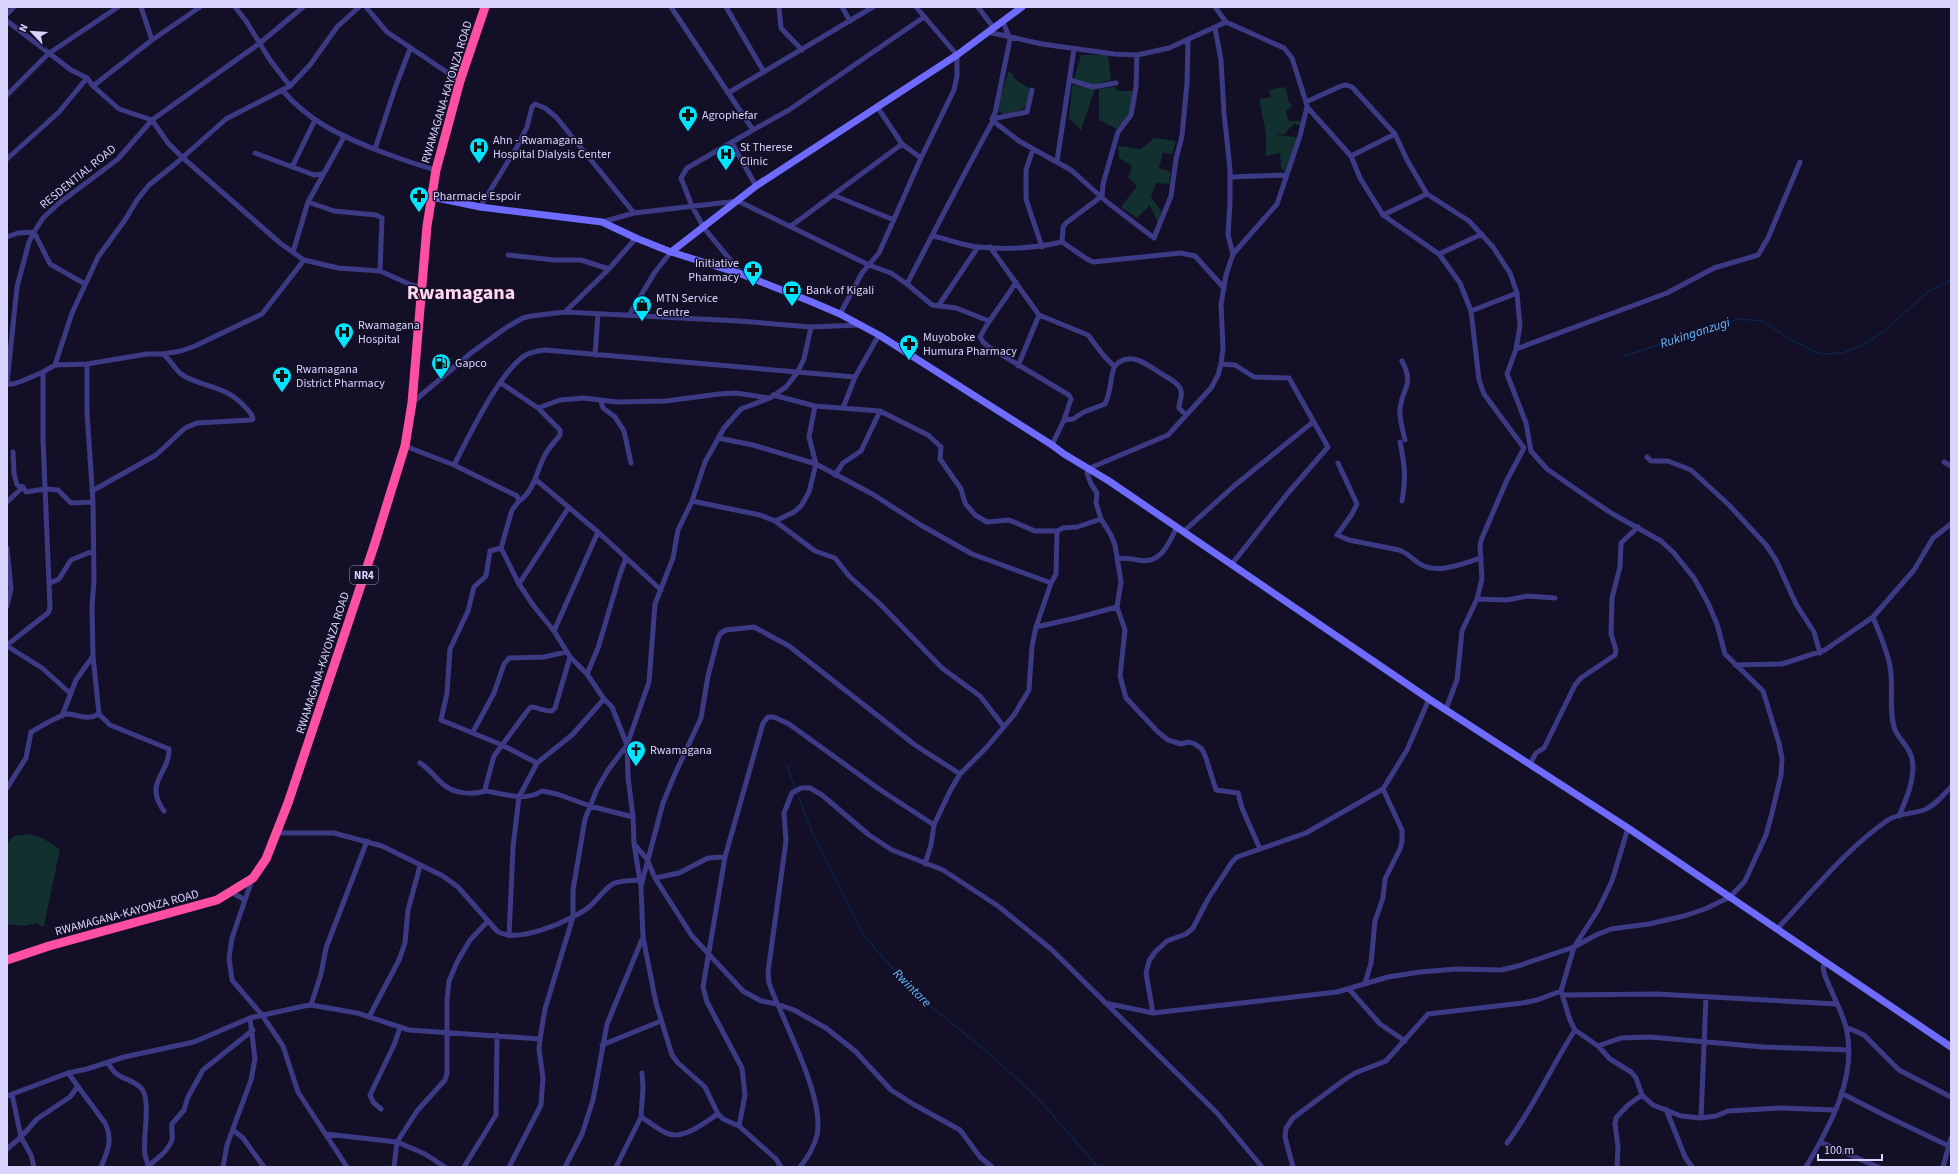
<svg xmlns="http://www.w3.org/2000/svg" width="1958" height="1174" viewBox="0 0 1958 1174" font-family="'Source Sans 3',sans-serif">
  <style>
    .green { fill: #12302f }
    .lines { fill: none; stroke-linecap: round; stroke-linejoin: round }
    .stream { stroke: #0c2248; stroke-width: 1.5 }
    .street { stroke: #3d3a85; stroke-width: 5 }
    .secondary { stroke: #6f6bff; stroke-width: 7 }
    .highway { stroke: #ff4fa3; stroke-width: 9 }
    .labels { text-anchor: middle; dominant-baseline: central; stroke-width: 3; stroke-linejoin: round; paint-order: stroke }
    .shield { fill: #130f26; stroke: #9e99be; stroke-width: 1 }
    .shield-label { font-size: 11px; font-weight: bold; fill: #d9d4ff }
    .street-label { font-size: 12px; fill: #d9d4ff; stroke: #130f26 }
    .poi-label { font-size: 12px; fill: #d9d4ff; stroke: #130f26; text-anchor: start }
    .water-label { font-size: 13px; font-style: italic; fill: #62b6ff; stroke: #130f26 }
    .town-label { font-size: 20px; font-weight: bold; fill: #ffd6f0; stroke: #130f26 }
  </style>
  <rect width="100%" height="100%" fill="#130f26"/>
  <path class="green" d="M1081 55H1108L1111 80 1093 85 1074 79Z
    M1008 72 1012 73C1016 83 1022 83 1030 88L1027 105 1019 111 1005 115 998 111V106Z
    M1072 85 1095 89 1081 130 1069 118Z
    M1114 87 1119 91H1133L1129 116 1117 129 1099 120V89Z
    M1284 87 1287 93 1288 101 1292 105 1286 112 1289 121H1301V126L1294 124 1284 134H1273L1300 138 1287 175 1281 168 1280 153 1266 156V133L1259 99 1271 97 1269 90Z
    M1154 138 1176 141 1172 154 1163 153 1159 168 1171 172 1169 184 1156 183 1151 197 1161 211 1158 223 1150 205 1137 218 1121 207 1137 186 1128 177 1132 166 1119 158 1118 146 1141 149Z
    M29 834 42 838 60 849 44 926H39L38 923 24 926 7 924V843L14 836Z"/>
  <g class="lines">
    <path class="stream" d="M1624 356 1739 319 1763 321 1788 338 1820 354 1842 353 1863 345 1883 332 1928 292 1951 280
      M786 764 812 832 864 936 917 995 986 1051 1035 1095 1098 1167"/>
    <path class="street" d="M141 7 152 40
      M235 7 246 21 270 60 290 86
      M366 7 387 32 460 81
      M671 7 753 130 687 168 681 178 692 206 704 228 741 273
      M726 7 764 72
      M779 7 781 28 802 50
      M842 7 850 21
      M978 7 993 27
      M1215 7 1226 22 1284 48 1292 58 1306 102 1307 107 1300 136 1277 204 1233 254 1226 275 1221 304 1223 348 1221 364 1218 375 1211 388 1168 435 1090 468 1087 473 1091 484 1097 493 1096 503 1101 519 1111 535 1115 545 1121 582 1117 607 1125 630 1120 676 1126 698 1158 732 1168 740 1181 744 1189 742 1195 744 1202 749 1206 758 1216 790 1238 793 1242 808 1260 849
      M7 14 14 7
      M7 21 71 70 87 78 93 86 119 109 152 120 168 143 182 157 280 243 304 260 338 268 380 271 409 284 422 288
      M1215 28 1221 60 1224 113 1230 169V203L1228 235 1233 254
      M988 32 1042 44 1114 54 1137 55 1169 48 1226 22
      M1070 80 1093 87 1116 83
      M93 86 152 40 200 7
      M282 90C309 121 337 134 374 149 395 157 414 164 436 170
      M728 93 873 7
      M7 95 48 54 118 7
      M1307 107 1351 156 1360 178 1383 215 1439 254 1460 283 1471 311 1479 380 1484 394 1524 448 1507 480 1482 538 1480 545 1482 579 1477 599 1462 631 1457 680 1446 709
      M878 108 902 144 921 158
      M992 119 1027 112 1032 90
      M993 121 1019 141 1071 170 1107 202 1154 238 1171 196 1176 159 1182 136 1187 83 1188 41
      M753 130 789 110 924 17
      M732 143 756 186
      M375 149 395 88 410 49
      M1033 149 1026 170V199L1042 247
      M255 153 314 175 322 174
      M1351 156 1395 134
      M7 159 59 112 87 78
      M1057 161 1074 49
      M292 167 315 120
      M1230 177 1287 175
      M833 195 894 220
      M308 202 334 211 376 215 382 218 380 271
      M480 207 517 147 527 127 532 107 535 104 545 108 556 117 634 213
      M1383 215 1427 194
      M602 222 634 213 738 201 869 265 891 273 907 284C935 230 963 175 993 121L992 119 995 113 1010 39 1003 22
      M791 226 902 144
      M933 236C948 239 964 246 979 247 1007 250 1035 248 1062 242L1063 227 1066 223 1102 196 1103 184 1118 132 1131 115 1136 87 1137 55
      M7 237 18 233 34 232 50 264 85 284
      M1062 242 1087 259 1093 262 1181 253 1195 256 1224 288
      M990 247 1039 315 1088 335 1104 356 1114 366
      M293 252 308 202 344 137
      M1439 254 1482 234
      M508 255 554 260H581L609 269
      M1016 282C1005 301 990 317 980 337L983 342 990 348 1069 395 1071 399 1064 420 1052 445
      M907 284 932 305 956 308 989 321
      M939 305 978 247
      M1471 311 1517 293
      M565 312 609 269 636 238
      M840 314 862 273 879 253 921 158 954 90 957 76V55L916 7
      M629 315 655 272 671 252
      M1516 349 1667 293 1714 268 1758 255 1768 238 1800 162
      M595 355 598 314
      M1402 361C1415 386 1402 387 1400 409 1399 419 1403 430 1405 440
      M1221 364 1235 365 1254 377 1289 378 1328 447 1288 493 1232 564
      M55 365 72 313 98 257 125 220 137 200 149 185 174 165 226 119 290 86 310 65 337 27 359 7
      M1018 366 1039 315
      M7 383 17 287 29 242 34 232 43 218 58 204 118 159 152 120 260 43 303 7
      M501 383 538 408 560 430V435C555 442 549 447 545 455 537 469 534 492 519 501
      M7 384H13L22 381 43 372 55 365 87 364 147 354H163L181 351 195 346 262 314 304 260
      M773 395 815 406 880 411 928 435 941 447 940 459 961 489 965 503 975 515 987 522 1009 520 1035 531H1057L1063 528 1077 527 1101 519
      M601 401 603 408 615 417 624 431 631 463
      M413 402 471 353 507 327 523 318 531 316 565 312 739 321 811 327 859 325
      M538 408 560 400 584 398 617 402 666 401 719 394 736 393 769 398
      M843 408 855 377 879 335
      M1064 420 1073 419 1084 412 1105 404C1111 394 1111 370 1115 366 1129 350 1147 364 1160 373 1167 377 1176 381 1180 388 1184 395 1179 401 1179 408L1186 415
      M718 438 753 445 816 464 874 495 919 524 972 554 1051 583
      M1400 442C1405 466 1406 477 1402 501
      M405 446 454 465 517 496 519 501 512 510 501 548 519 584 533 605 554 631 570 657 587 674 604 699 612 707 627 745 628 777 633 817 634 844 641 887 643 937 656 1003 672 1055 678 1063 705 1087 718 1114 723 1119 739 1126 776 1159 781 1167
      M13 452 14 473 17 485 23 487 26 492 45 489 58 490 71 503 93 502
      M1647 457 1651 461H1668L1691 470 1729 505 1766 545 1776 560 1796 604 1814 632 1820 653
      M1944 462 1951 466
      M1338 463 1357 504 1352 514 1337 535 1349 540 1399 550C1408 553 1412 559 1420 564 1437 575 1464 563 1481 558
      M454 465C469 436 498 375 524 356 530 352 537 351 545 350L855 377
      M835 475 843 463 861 451 880 411
      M535 479 598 532 661 590
      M92 491 156 455 185 428 197 423 251 420 253 419C252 413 248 410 244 406 226 386 206 388 184 376 176 372 171 360 163 354
      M692 501 760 515 775 521 815 551 835 558 849 576 880 604 942 668 980 696 1004 727
      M7 502 23 487
      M775 521 794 512 801 506 809 492 816 464 809 437 815 406
      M1183 532 1234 486 1313 422
      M7 548 11 589 7 606
      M501 548 490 551 486 576 474 587 468 611 450 649 447 693 441 720 502 745 537 763
      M1117 559C1125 557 1130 559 1138 560 1161 565 1169 543 1177 527
      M50 583 59 579 71 560 93 551
      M519 584 569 507
      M1477 599 1507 600 1527 596 1555 598
      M1873 617C1879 633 1887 649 1890 666 1894 687 1888 711 1895 730 1900 741 1910 747 1912 759 1916 777 1906 800 1899 816
      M1036 627 1076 618 1117 607
      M554 631 598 532
      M7 645 48 613 50 608 43 439V372
      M7 646 42 668 71 694
      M93 656 99 714
      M570 657 555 708 552 711C545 712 538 707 531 707L528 710 494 756 485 789 486 791C505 794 525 802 542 791L557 794 590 806 633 817
      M1735 665 1782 664 1825 650 1873 617 1914 570 1933 538 1951 524
      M587 674 598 648 620 574 626 558
      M62 716 76 680 93 656 92 606 94 581 93 502 87 412V364
      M473 732 494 693 504 664 509 658 544 657 566 652
      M420 763C430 769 435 778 444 785 455 794 473 795 486 791
      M1530 764 1536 753 1544 748 1575 685 1581 678 1615 655 1616 650 1611 634 1612 598 1620 567 1621 543 1638 527
      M7 788 26 758 31 732C38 728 61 714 68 714 80 715 87 721 99 714L110 725 169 749C170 773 143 782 164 811
      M1628 828 1612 881 1598 910 1574 947 1561 991 1570 1020 1575 1030 1598 1046 1610 1059 1631 1072 1636 1078 1642 1095 1653 1105 1681 1116 1701 1118 1716 1116 1728 1111 1780 1108 1835 1110
      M277 833H334L382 846 443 876 458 887 497 931C517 945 572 920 589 907 597 900 603 891 611 885 618 880 630 881 639 880
      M634 844 647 859 655 878 692 936 743 991 761 1001 777 1004 794 1010 826 1028 855 1051 891 1090 913 1104 960 1130 980 1157 992 1167
      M925 864 931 845 934 825 950 791 960 774 986 748 1014 715 1029 690 1032 646 1036 627 1051 583 1056 574 1057 531
      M655 878 679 873 708 858 725 857
      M641 886 663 803 674 776 701 718 708 676 718 638 721 633 726 630 754 627 789 646 915 745 960 774
      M231 892 245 900 232 938 229 958 232 980 262 1015 283 1046 298 1092 347 1167
      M245 900 252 880
      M1777 929C1812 892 1847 848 1888 820 1899 813 1912 814 1924 810 1935 806 1943 795 1951 787
      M509 936 513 847 519 797 537 763 572 735 604 699
      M1365 983 1371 963 1375 921 1383 898 1385 879 1400 849 1402 841V830L1383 789
      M1349 989 1380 1024 1405 1041
      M1563 995 1657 994 1837 1004
      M1105 1003 1153 1013 1337 992 1388 977 1420 972 1456 969 1501 970 1518 966 1574 947 1596 935 1611 929 1649 924 1684 916 1705 909 1730 897 1745 881 1766 835 1771 817 1781 775 1782 759 1779 743 1763 691 1725 654 1717 624 1708 603 1694 578 1673 552 1661 541 1611 513 1580 492 1547 469 1531 451 1526 423 1507 374 1516 349 1520 326 1517 293 1510 273 1493 247 1469 221 1427 194 1407 160 1395 134 1352 87 1346 85 1341 86 1306 102
      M311 1005 321 974 326 948 367 841
      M1153 1013 1146 973 1149 961 1155 952 1167 941 1186 934 1193 928 1208 899 1232 862 1237 857 1306 833 1383 789 1407 750 1429 699
      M369 1017 399 960 405 943 408 910 420 866
      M1846 1027 1864 1035 1899 1070 1951 1097
      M602 1045 661 1021
      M1598 1046 1621 1038 1650 1037 1763 1047 1849 1050
      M108 1062C116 1081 129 1076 141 1088 152 1099 142 1140 145 1155 146 1159 148 1163 148 1167
      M68 1073 105 1123C113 1139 108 1151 101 1167
      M1841 1093 1886 1116 1951 1147
      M12 1094 21 1137 31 1155 34 1167
      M7 1096 68 1073 87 1069 124 1057 194 1042 250 1018 304 1006 311 1005 357 1013 409 1030 540 1039
      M381 1109 373 1102 370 1095 394 1045 400 1028
      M1666 1109 1685 1157 1692 1167
      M641 1117C650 1122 659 1131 669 1134 685 1139 705 1122 718 1114
      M1701 1118 1706 997
      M739 1126 745 1095 742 1068 707 1002 703 987 725 857 763 723 768 717H774L789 724 879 789 934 825
      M233 1130 243 1138 264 1167
      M326 1134 397 1142 425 1154 445 1167
      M1820 1142 1878 1167
      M1507 1143C1534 1107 1551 1067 1575 1030
      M7 1149 21 1137 37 1119 70 1097 78 1086
      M148 1166C157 1159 168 1151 172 1140 173 1135 171 1130 172 1124L184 1110 188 1097 203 1070 253 1030
      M223 1167 227 1145 251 1080 255 1059 250 1018
      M394 1167 397 1142 417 1111 445 1080 447 1073V1000L449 981 457 962 470 940 488 921
      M464 1167 496 1115 497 1035
      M509 1167 541 1105 543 1078 539 1049 540 1039 545 1009 573 917V890L585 819 597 789 608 770 627 745 649 682 655 604 673 558 678 530 692 501 705 462 724 428 741 409 770 398 786 387 797 373 804 359 811 327
      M565 1167 582 1134 593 1100 607 1024 643 937
      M616 1167 641 1117 643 1088 642 1073
      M800 1167C808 1157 814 1148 817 1135 825 1096 783 1022 769 983L768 972 786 841 784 813 792 793 801 788H810L822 795 869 835 892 850 943 870 998 906 1051 949 1217 1113 1262 1167
      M1293 1167 1285 1137 1286 1128 1293 1118 1344 1080 1355 1073 1386 1061 1428 1014 1522 1003 1537 1000 1561 991
      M1617 1167 1618 1147 1615 1124 1616 1118 1628 1105 1642 1095
      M1806 1167C1830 1126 1858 1076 1846 1027 1841 1010 1832 993 1825 976L1823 968 1825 961
      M1943 1167 1951 1138"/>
    <path class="secondary" d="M432 197 480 207 602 222 636 238 671 252 741 274 812 302 840 314 879 335 1052 445 1064 454 1109 481 1429 699 1628 828 1951 1047
      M671 252 756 186 957 55 1022 7"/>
    <path class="highway" d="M7 960 49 946 217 900 253 878 266 859 288 803 375 543 405 446 412 403 427 226 436 170 460 81 485 7"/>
  </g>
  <defs>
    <g id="pharmacy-pin" transform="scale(1)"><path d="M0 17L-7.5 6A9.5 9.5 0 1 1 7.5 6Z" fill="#00e5ff" stroke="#130f26"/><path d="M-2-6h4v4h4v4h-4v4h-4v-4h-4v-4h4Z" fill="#111"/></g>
    <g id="hospital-pin" transform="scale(1)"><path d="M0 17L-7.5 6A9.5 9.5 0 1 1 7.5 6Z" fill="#00e5ff" stroke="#130f26"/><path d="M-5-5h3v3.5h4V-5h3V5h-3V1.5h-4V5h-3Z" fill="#111"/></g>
    <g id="bank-pin" transform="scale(1)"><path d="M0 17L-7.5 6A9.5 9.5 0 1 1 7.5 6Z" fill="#00e5ff" stroke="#130f26"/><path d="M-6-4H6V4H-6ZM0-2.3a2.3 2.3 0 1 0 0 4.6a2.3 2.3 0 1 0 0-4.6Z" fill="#111"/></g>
    <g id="shop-pin" transform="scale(1)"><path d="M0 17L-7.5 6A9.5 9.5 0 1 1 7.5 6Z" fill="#00e5ff" stroke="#130f26"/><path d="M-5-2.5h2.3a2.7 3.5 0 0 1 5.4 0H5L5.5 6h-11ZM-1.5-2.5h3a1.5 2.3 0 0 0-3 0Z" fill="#111"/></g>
    <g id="fuel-pin" transform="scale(1)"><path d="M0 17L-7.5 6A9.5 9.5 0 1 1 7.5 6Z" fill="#00e5ff" stroke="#130f26"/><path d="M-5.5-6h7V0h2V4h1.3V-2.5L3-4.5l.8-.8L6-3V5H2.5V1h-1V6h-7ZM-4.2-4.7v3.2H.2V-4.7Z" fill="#111"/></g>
    <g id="church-pin" transform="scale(1)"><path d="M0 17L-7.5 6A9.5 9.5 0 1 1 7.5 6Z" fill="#00e5ff" stroke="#130f26"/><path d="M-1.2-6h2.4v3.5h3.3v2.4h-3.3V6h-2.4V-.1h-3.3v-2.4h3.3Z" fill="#111"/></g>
  </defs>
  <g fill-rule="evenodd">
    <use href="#pharmacy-pin" x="688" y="115"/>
    <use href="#hospital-pin" x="479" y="147"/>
    <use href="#hospital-pin" x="726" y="154"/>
    <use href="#pharmacy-pin" x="419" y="196"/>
    <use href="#pharmacy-pin" x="753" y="270"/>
    <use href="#bank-pin" x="792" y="290"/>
    <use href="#shop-pin" x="642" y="305"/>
    <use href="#hospital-pin" x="344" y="332"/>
    <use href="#pharmacy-pin" x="909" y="344"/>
    <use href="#fuel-pin" x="441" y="363"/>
    <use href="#pharmacy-pin" x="282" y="376"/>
    <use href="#church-pin" x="636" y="750"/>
  </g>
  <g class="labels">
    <rect class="shield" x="350" y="566" width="28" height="18" rx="3"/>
    <g class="shield-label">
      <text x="364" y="575">NR4</text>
    </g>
    <g class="street-label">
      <text transform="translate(447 92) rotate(-73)">RWAMAGANA-KAYONZA ROAD</text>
      <text transform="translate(78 177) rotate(-39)">RESDENTIAL ROAD</text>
      <text transform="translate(323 663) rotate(-72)">RWAMAGANA-KAYONZA ROAD</text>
      <text transform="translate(127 913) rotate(-15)">RWAMAGANA-KAYONZA ROAD</text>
    </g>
    <g class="poi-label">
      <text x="702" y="115">Agrophefar</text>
      <text x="493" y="140">Ahn - Rwamagana<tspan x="493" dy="14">Hospital Dialysis Center</tspan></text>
      <text x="740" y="147">St Therese<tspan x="740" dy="14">Clinic</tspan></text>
      <text x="433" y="196">Pharmacie Espoir</text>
      <text x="739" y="263" text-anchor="end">Initiative<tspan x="739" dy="14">Pharmacy</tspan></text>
      <text x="806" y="290">Bank of Kigali</text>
      <text x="656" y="298">MTN Service<tspan x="656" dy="14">Centre</tspan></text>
      <text x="358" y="325">Rwamagana<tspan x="358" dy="14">Hospital</tspan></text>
      <text x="923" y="337">Muyoboke<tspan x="923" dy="14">Humura Pharmacy</tspan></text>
      <text x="455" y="363">Gapco</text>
      <text x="296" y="369">Rwamagana<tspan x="296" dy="14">District Pharmacy</tspan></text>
      <text x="650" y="750">Rwamagana</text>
    </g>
    <g class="water-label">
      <text transform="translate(1695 333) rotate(-18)">Rukinganzugi</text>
      <text transform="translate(912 988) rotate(45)">Rwintare</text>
    </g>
    <g class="town-label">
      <text x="461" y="293">Rwamagana</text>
    </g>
  </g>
  <rect width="1958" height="1174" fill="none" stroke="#d9d4ff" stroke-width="16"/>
  <g transform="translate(32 32) rotate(295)" stroke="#130f26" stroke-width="3" paint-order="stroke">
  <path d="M0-3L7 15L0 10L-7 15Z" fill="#d9d4ff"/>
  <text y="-6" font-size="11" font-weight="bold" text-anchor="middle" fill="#d9d4ff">N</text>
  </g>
  <path d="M1818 1154v6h64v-6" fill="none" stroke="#d9d4ff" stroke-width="2"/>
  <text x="1824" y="1154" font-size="12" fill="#d9d4ff" stroke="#130f26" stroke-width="3" paint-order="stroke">100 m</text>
</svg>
